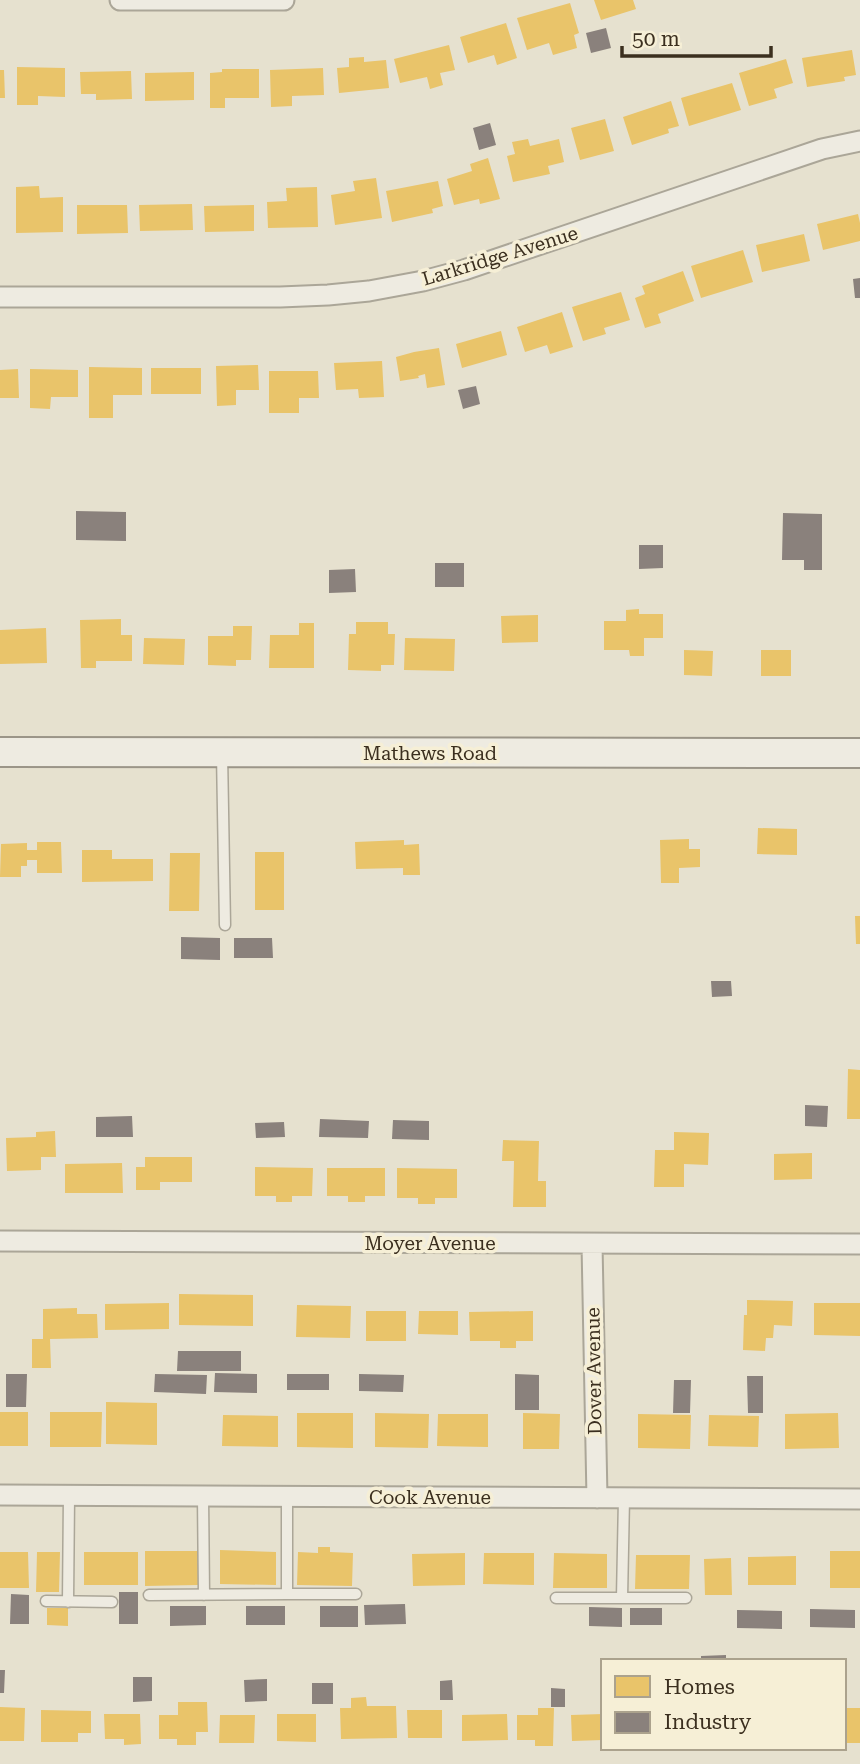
<svg xmlns="http://www.w3.org/2000/svg" width="860" height="1764" viewBox="0 0 860 1764" font-family="'Roboto Serif',serif">
  <style>
    .homes { fill: #e9c46a }
    .industry { fill: #8a817c }
    .lines { fill: none; stroke-linecap: round; stroke-linejoin: round }
    .lane-casing { stroke: #aba698; stroke-width: 13 }
    .street-casing { stroke: #aba698; stroke-width: 23 }
    .secondary-casing { stroke: #9b9588; stroke-width: 32 }
    .lane { stroke: #eeebe1; stroke-width: 10 }
    .street { stroke: #eeebe1; stroke-width: 19 }
    .secondary { stroke: #eeebe1; stroke-width: 28 }
    .labels { text-anchor: middle; dominant-baseline: central; stroke-width: 7; stroke-linejoin: round; paint-order: stroke }
    .street-label { font-size: 19px; fill: #3b2f1f; stroke: #f6efd6 }
  </style>
  <rect width="100%" height="100%" fill="#e6e1cf"/>
  <path class="homes" d="M594 0H633L636 9 601 20Z
    M570 3 579 33 574 35 577 48 553 55 549 43 527 50 517 18Z
    M506 23 517 58 497 65 494 55 468 63 460 37Z
    M449 45 455 70 440 73 443 85 430 89 427 77 400 83 394 59Z
    M852 50 856 75 844 77 845 81 807 87 802 58Z
    M364 57V62L386 60 389 88 339 93 337 68 349 67V58Z
    M786 59 793 83 774 89 777 98 749 106 739 73Z
    M17 67 65 68V97L38 96V105H17Z
    M323 68 324 95 292 96V106L271 107 270 70Z
    M222 69H259V98H225V108H210V73L222 72Z
    M0 70H4L5 98H0Z
    M131 71 132 99 96 100V94H81L80 72Z
    M194 72V100L145 101V73Z
    M732 83 741 110 689 126 681 98Z
    M671 101 679 126 668 129 669 133 632 145 623 117Z
    M605 119 614 151 580 160 571 128Z
    M528 139 530 146 559 139 564 162 548 166 550 174 513 182 507 156 515 154 512 142Z
    M488 158 500 199 480 204 479 199 454 205 447 179 472 171 470 164Z
    M376 178 382 218 335 225 331 195 355 191 353 181Z
    M438 181 443 206 432 209 433 213 392 222 386 191Z
    M39 186 40 198 63 197V232L16 233V187Z
    M317 187 318 227 268 228 267 202 287 201 286 188Z
    M192 204 193 230 140 231 139 205Z
    M77 205H127L128 233 77 234Z
    M254 205V231L205 232 204 206Z
    M858 214 860 223V241L823 250 817 224Z
    M804 234 810 261 762 272 756 245Z
    M743 250 753 282 701 298 691 266Z
    M683 271 694 301 658 314 661 323 645 328 635 298 645 294 642 286Z
    M621 292 630 320 604 328 606 334 583 341 572 307Z
    M562 312 573 347 550 354 547 345 525 352 517 327Z
    M501 331 507 355 462 368 456 344Z
    M439 348 445 385 427 388 425 374 418 376 419 378 400 381 396 357 414 352Z
    M382 361 384 397 359 398 358 389 336 390 334 363Z
    M258 365 259 390H236V405L217 406 216 366Z
    M89 367 142 368V395H113V418H89Z
    M151 368H201V394H151Z
    M18 369 19 398H0V370Z
    M30 369 78 370V397H51L50 409 30 408Z
    M269 371H318L319 398H299V413H269Z
    M639 609V614H663V638H644V656H630L629 650H604V621H626V610Z
    M538 615V642L502 643 501 616Z
    M121 619V635H132V661H96V668H81L80 620Z
    M356 622H388V634H395L394 665H381V671L348 670 349 634H356Z
    M299 623H314V668H269L270 635H299Z
    M233 626H252L251 660H236V666L208 665V636H233Z
    M46 628 47 663 0 664V630Z
    M144 638 185 639 184 665 143 664Z
    M405 638 455 639 454 671 404 670Z
    M684 650 713 651 712 676 684 675Z
    M761 650H791V676H761Z
    M758 828 797 829V855L757 854Z
    M689 839V849H700V867L679 868V883H661L660 840Z
    M404 840V845L419 844 420 875H403V868L356 869 355 842Z
    M37 842H61L62 873H37V860H27V866H21V877H0L1 844 27 843V850H37Z
    M82 850H112V859H153V881L82 882Z
    M255 852H284V910H255Z
    M170 853H200L199 911H169Z
    M855 916H860V944H856Z
    M848 1069 860 1070V1119H847Z
    M55 1131 56 1157H41V1170L7 1171 6 1138 36 1137V1132Z
    M674 1132 709 1133 708 1165 684 1164V1187H654L655 1150H674Z
    M503 1140 539 1141 538 1181H546V1207H513L514 1161H502Z
    M812 1153V1179L774 1180V1154Z
    M145 1157H192V1182H160V1190H136V1167H145Z
    M122 1163 123 1193H65V1164Z
    M255 1167 313 1168 312 1196H292V1202H276V1196H255Z
    M327 1168H385V1196H365V1202H348V1196H327Z
    M397 1168 457 1169V1198H435V1204H418V1198H397Z
    M179 1294 253 1295V1326L179 1325Z
    M747 1300 793 1301 792 1326 774 1325 773 1338H766L765 1351 743 1350 744 1315H747Z
    M169 1303V1329L105 1330V1304Z
    M814 1303H860V1336L814 1335Z
    M297 1305 351 1306 350 1338 296 1337Z
    M77 1308V1314H97L98 1338 50 1339 51 1368H32V1339H43V1309Z
    M366 1311H406V1341H366Z
    M419 1311H458V1335L418 1334Z
    M533 1311V1341H516V1348H500V1341H470L469 1312Z
    M106 1402 157 1403V1445L106 1444Z
    M0 1412H28V1446H0Z
    M50 1412H102L101 1447H50Z
    M297 1413H353V1448L297 1447Z
    M375 1413 429 1414 428 1448 375 1447Z
    M523 1413 560 1414 559 1449H523Z
    M838 1413 839 1448 785 1449V1414Z
    M438 1414H488V1447L437 1446Z
    M638 1414 691 1415 690 1449 638 1448Z
    M223 1415 278 1416V1447L222 1446Z
    M709 1415 759 1416 758 1447 708 1446Z
    M318 1547H330V1552L353 1553 352 1586 297 1585 298 1552 318 1553Z
    M220 1550 276 1552V1585L220 1584Z
    M145 1551H198V1585L145 1586Z
    M830 1551H860V1588H830Z
    M0 1552H28L29 1588H0Z
    M37 1552H60L59 1592H36Z
    M84 1552H138V1585H84Z
    M465 1553V1585L413 1586 412 1554Z
    M484 1553H534V1585L483 1584Z
    M554 1553 607 1554V1588H553Z
    M636 1555H690L689 1589H635Z
    M796 1556V1585H748V1557Z
    M731 1558 732 1595H705L704 1559Z
    M47 1608H68V1626L47 1625Z
    M366 1697 367 1706H396L397 1738 341 1739 340 1708H351V1698Z
    M178 1702H207L208 1732H196V1745H177V1739H159V1715H178Z
    M0 1707 25 1708 24 1741H0Z
    M538 1708H554L553 1746H535V1740H517V1715H538Z
    M844 1708H860V1743H844Z
    M41 1710 91 1711V1733H78V1742H41Z
    M407 1710H442V1738H408Z
    M104 1714H140L141 1744 124 1745V1739H105Z
    M277 1714H316V1742L277 1741Z
    M507 1714 508 1740 462 1741V1715Z
    M603 1714V1740L572 1741 571 1715Z
    M220 1715H255L254 1743H219Z"/>
  <path class="industry" d="M606 28 611 48 591 53 586 33Z
    M490 123 496 145 479 150 473 128Z
    M860 278V298H855L853 279Z
    M476 386 480 404 463 409 458 390Z
    M76 511 126 512V541L76 540Z
    M783 513 822 514V570H804V560H782Z
    M639 545H663V568L639 569Z
    M435 563H464V587H435Z
    M355 569 356 592 329 593V570Z
    M181 937 220 938V960L181 959Z
    M234 938H272L273 958H234Z
    M711 981H731L732 996 712 997Z
    M805 1105 828 1106 827 1127 805 1126Z
    M132 1116 133 1137H96V1117Z
    M320 1119 369 1121 368 1138 319 1137Z
    M393 1120 429 1121V1140L392 1139Z
    M284 1122 285 1137 256 1138 255 1123Z
    M178 1351H241V1371H177Z
    M215 1373 257 1374V1393L214 1392Z
    M6 1374H27L26 1407H6Z
    M155 1374 207 1375 206 1394 154 1392Z
    M287 1374H329V1390H287Z
    M359 1374 404 1375 403 1392 359 1391Z
    M515 1374 539 1375V1410H515Z
    M747 1376H763V1413H748Z
    M674 1380H691L690 1413H673Z
    M119 1592H138V1624H119Z
    M11 1594 29 1595V1624H10Z
    M405 1604 406 1624 365 1625 364 1605Z
    M170 1606H206V1625L170 1626Z
    M246 1606H285V1625H246Z
    M320 1606H358V1627H320Z
    M589 1607 622 1608V1627L589 1626Z
    M630 1608H662V1625H630Z
    M810 1609 855 1610V1628L810 1627Z
    M737 1610 782 1611V1629L737 1628Z
    M726 1655V1661H701V1656Z
    M0 1670H5L4 1693H0Z
    M133 1677H152V1701L133 1702Z
    M267 1679V1701L245 1702 244 1680Z
    M452 1680 453 1700H440V1681Z
    M312 1683H333V1704H312Z
    M551 1688 565 1689V1707H551Z"/>
  <g class="lines">
    <g class="lane-casing">
      <path id="lane" d="M222 753 225 925
        M203 1496 204 1595
        M287 1594H356
        M149 1595 287 1594V1497
        M556 1598H622L624 1498
        M622 1598H686
        M46 1601 112 1602
        M68 1602 69 1496"/>
    </g>
    <g class="street-casing">
      <path id="street" d="M120 0H284
        M0 297H280L328 295 369 291 423 281 464 270 822 149 860 141
        M0 1241 860 1244
        M592 1244 597 1498
        M0 1495 860 1499"/>
    </g>
    <g class="secondary-casing">
      <path id="secondary" d="M0 752 860 753"/>
    </g>
    <use href="#lane" class="lane"/>
    <use href="#street" class="street"/>
    <use href="#secondary" class="secondary"/>
  </g>
  <g class="labels">
    <g class="street-label">
      <text transform="translate(500 256) rotate(-17)">Larkridge Avenue</text>
      <text x="430" y="753">Mathews Road</text>
      <text x="430" y="1243">Moyer Avenue</text>
      <text transform="translate(594 1371) rotate(-91)">Dover Avenue</text>
      <text x="430" y="1497">Cook Avenue</text>
    </g>
  </g>
  <rect x="601" y="1659" width="245" height="91" fill="#f6efd6" stroke="#aba28d" stroke-width="2"/>
  <rect x="615" y="1676" width="35" height="21" fill="#e9c46a" stroke="#aba28d" stroke-width="2"/>
  <text x="664" y="1694" font-size="21" fill="#3b2f1f">Homes</text>
  <rect x="615" y="1712" width="35" height="21" fill="#8a817c" stroke="#aba28d" stroke-width="2"/>
  <text x="664" y="1729" font-size="21" fill="#3b2f1f">Industry</text>
  <path d="M622 46v10h149v-10" fill="none" stroke="#3b2f1f" stroke-width="3.5"/>
  <text x="632" y="46" font-size="21" fill="#3b2f1f" stroke="#f6efd6" stroke-width="5" paint-order="stroke">50 m</text>
</svg>
